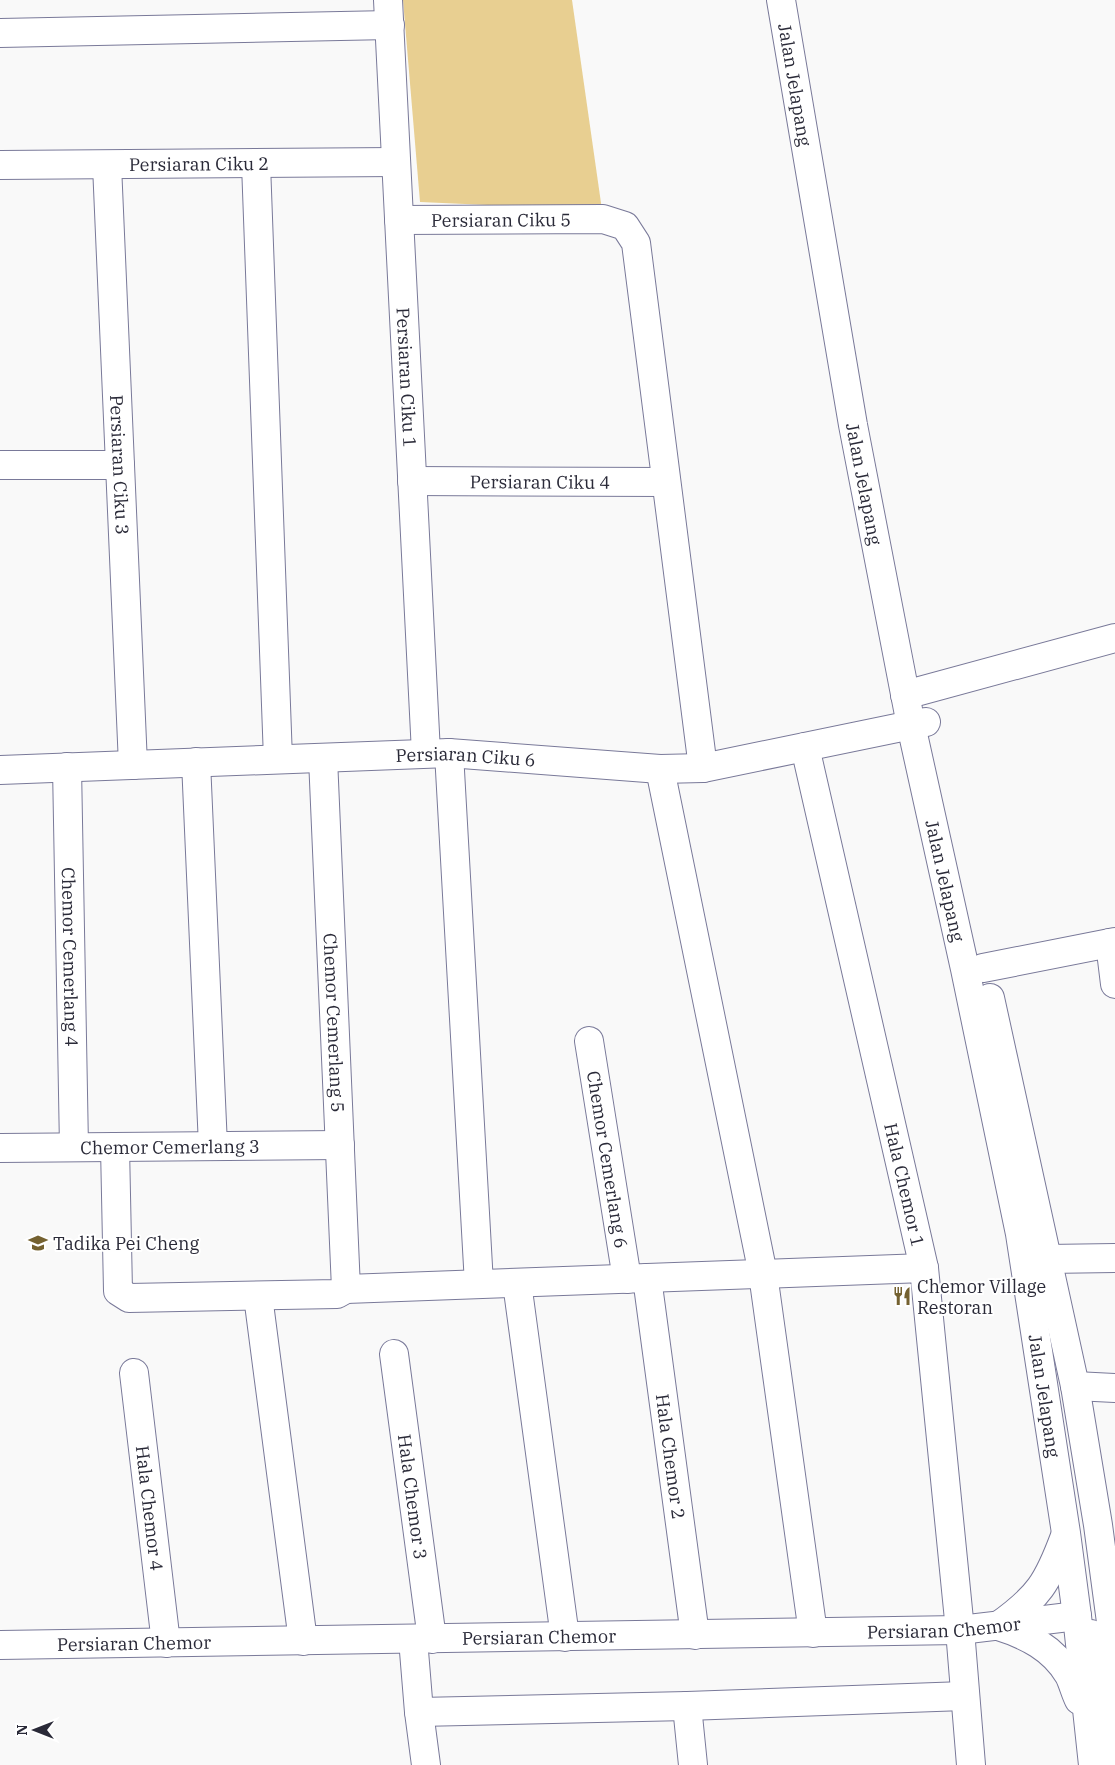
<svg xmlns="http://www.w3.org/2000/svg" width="1115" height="1765" viewBox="0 0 1115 1765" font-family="'IBM Plex Serif',serif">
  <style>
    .green { fill: #e8cf91 }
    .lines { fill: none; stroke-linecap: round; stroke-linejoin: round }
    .minor-casing { stroke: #797999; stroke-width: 30 }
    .major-casing { stroke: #797999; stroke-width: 30 }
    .minor { stroke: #fff; stroke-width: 28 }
    .major { stroke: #fff; stroke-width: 28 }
    .labels { text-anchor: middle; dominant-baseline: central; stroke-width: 4; stroke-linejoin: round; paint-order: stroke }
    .street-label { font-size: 18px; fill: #2a2a38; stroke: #fff }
    .poi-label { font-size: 18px; fill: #2a2a38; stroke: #fff; text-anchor: start }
  </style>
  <rect width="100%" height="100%" fill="#f9f9f9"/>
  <path class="green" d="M403 0H572L602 210 420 202Z"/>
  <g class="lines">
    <g class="minor-casing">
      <g id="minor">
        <path id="s1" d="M388 0 426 753"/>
        <path d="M0 33 390 25"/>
        <path d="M256 164 278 759"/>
        <path id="s2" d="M0 165 396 162"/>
        <path id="s3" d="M107 165 133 765"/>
        <path id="s4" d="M399 220 603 219 625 226 636 243 703 768"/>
        <path d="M0 465H120"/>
        <path id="s5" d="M412 481 666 482"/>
        <path d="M905 695 1115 638"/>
        <path id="s6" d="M805 747 924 1268 960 1630 971 1765"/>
        <path d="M449 753 479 1284"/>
        <path id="s7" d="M323 758 346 1289"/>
        <path d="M196 762 213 1146"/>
        <path id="s8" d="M67 767 74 1147"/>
        <path d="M660 769 763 1274 813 1633"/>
        <path id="s9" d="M0 770 449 753 660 769 703 768 926 722"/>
        <path d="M1110 943 1115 984"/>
        <path d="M983 968 1115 942"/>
        <path id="s10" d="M589 1041 627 1279"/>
        <path d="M115 1147 118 1291 129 1298 337 1294 346 1289 924 1268"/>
        <path id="s11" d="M0 1148 340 1145"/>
        <path d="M1047 1259 1115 1258"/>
        <path id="s12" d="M647 1278 695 1635"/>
        <path d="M517 1283 565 1637"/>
        <path d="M258 1296 303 1641"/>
        <path id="s13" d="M394 1354 432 1639"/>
        <path id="s14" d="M134 1373 166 1643"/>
        <path d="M1075 1386 1115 1388"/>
        <path d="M413 1639 419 1712 426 1765"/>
        <path id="s15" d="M0 1645 960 1630 1077 1616"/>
        <path d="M687 1706 693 1765"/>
        <path d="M419 1712 687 1706 964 1696"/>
      </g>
    </g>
    <g class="major-casing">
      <g id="major">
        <path id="s16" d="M781 0 853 425 911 725 965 969 1020 1234 1066 1533 1077 1616 1093 1765"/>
        <path d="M990 998 1075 1386 1098 1525 1115 1652"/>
        <path d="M998 1626C1027 1635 1053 1648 1069 1675 1073 1683 1075 1692 1079 1700"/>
        <path d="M998 1626C1039 1597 1048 1582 1065 1536"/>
        <path d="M1091 1634 1103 1660 1115 1765"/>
      </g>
    </g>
    <use href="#minor" class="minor"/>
    <use href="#major" class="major"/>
  </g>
  <defs>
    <g id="school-bare" transform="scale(1.5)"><path d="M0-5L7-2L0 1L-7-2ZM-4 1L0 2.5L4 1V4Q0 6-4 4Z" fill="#746130" stroke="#fff" stroke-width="2.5" paint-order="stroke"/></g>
    <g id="restaurant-bare" transform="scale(1.5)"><path d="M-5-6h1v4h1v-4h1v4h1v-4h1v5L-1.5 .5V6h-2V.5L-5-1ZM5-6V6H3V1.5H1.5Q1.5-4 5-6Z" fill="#746130" stroke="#fff" stroke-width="2.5" paint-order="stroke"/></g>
  </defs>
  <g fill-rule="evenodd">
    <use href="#school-bare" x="38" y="1243"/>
    <use href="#restaurant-bare" x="902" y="1296"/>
  </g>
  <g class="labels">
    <g class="street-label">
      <text stroke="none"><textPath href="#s16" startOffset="86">Jalan Jelapang</textPath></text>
      <text stroke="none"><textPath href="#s2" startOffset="199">Persiaran Ciku 2</textPath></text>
      <text stroke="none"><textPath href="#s4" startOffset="102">Persiaran Ciku 5</textPath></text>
      <text stroke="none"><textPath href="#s1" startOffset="378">Persiaran Ciku 1</textPath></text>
      <text stroke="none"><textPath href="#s3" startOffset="300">Persiaran Ciku 3</textPath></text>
      <text stroke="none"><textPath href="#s5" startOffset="128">Persiaran Ciku 4</textPath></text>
      <text stroke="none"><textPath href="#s16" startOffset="491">Jalan Jelapang</textPath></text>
      <text stroke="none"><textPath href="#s9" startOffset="466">Persiaran Ciku 6</textPath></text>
      <text stroke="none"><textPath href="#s16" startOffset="896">Jalan Jelapang</textPath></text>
      <text stroke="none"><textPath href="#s8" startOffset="190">Chemor Cemerlang 4</textPath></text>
      <text stroke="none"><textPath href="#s7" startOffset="265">Chemor Cemerlang 5</textPath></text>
      <text stroke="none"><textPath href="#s11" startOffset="170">Chemor Cemerlang 3</textPath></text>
      <text stroke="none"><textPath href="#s10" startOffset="120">Chemor Cemerlang 6</textPath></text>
      <text stroke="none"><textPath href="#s6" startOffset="449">Hala Chemor 1</textPath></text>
      <text stroke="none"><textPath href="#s16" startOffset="1421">Jalan Jelapang</textPath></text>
      <text stroke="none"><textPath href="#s12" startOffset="180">Hala Chemor 2</textPath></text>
      <text stroke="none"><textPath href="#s13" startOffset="144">Hala Chemor 3</textPath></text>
      <text stroke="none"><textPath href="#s14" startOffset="136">Hala Chemor 4</textPath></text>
      <text stroke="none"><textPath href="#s15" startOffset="944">Persiaran Chemor</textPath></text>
      <text stroke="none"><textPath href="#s15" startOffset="539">Persiaran Chemor</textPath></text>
      <text stroke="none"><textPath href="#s15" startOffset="134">Persiaran Chemor</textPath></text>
    </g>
    <g class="poi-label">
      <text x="53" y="1243">Tadika Pei Cheng</text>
      <text x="917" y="1286">Chemor Village<tspan x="917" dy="21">Restoran</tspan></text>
    </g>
  </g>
  <g transform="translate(35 1730) rotate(270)" stroke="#ffffff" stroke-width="4" paint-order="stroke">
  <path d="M0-4L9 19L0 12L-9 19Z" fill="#2a2a38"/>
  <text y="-8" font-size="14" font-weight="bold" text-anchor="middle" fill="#2a2a38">N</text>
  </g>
</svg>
